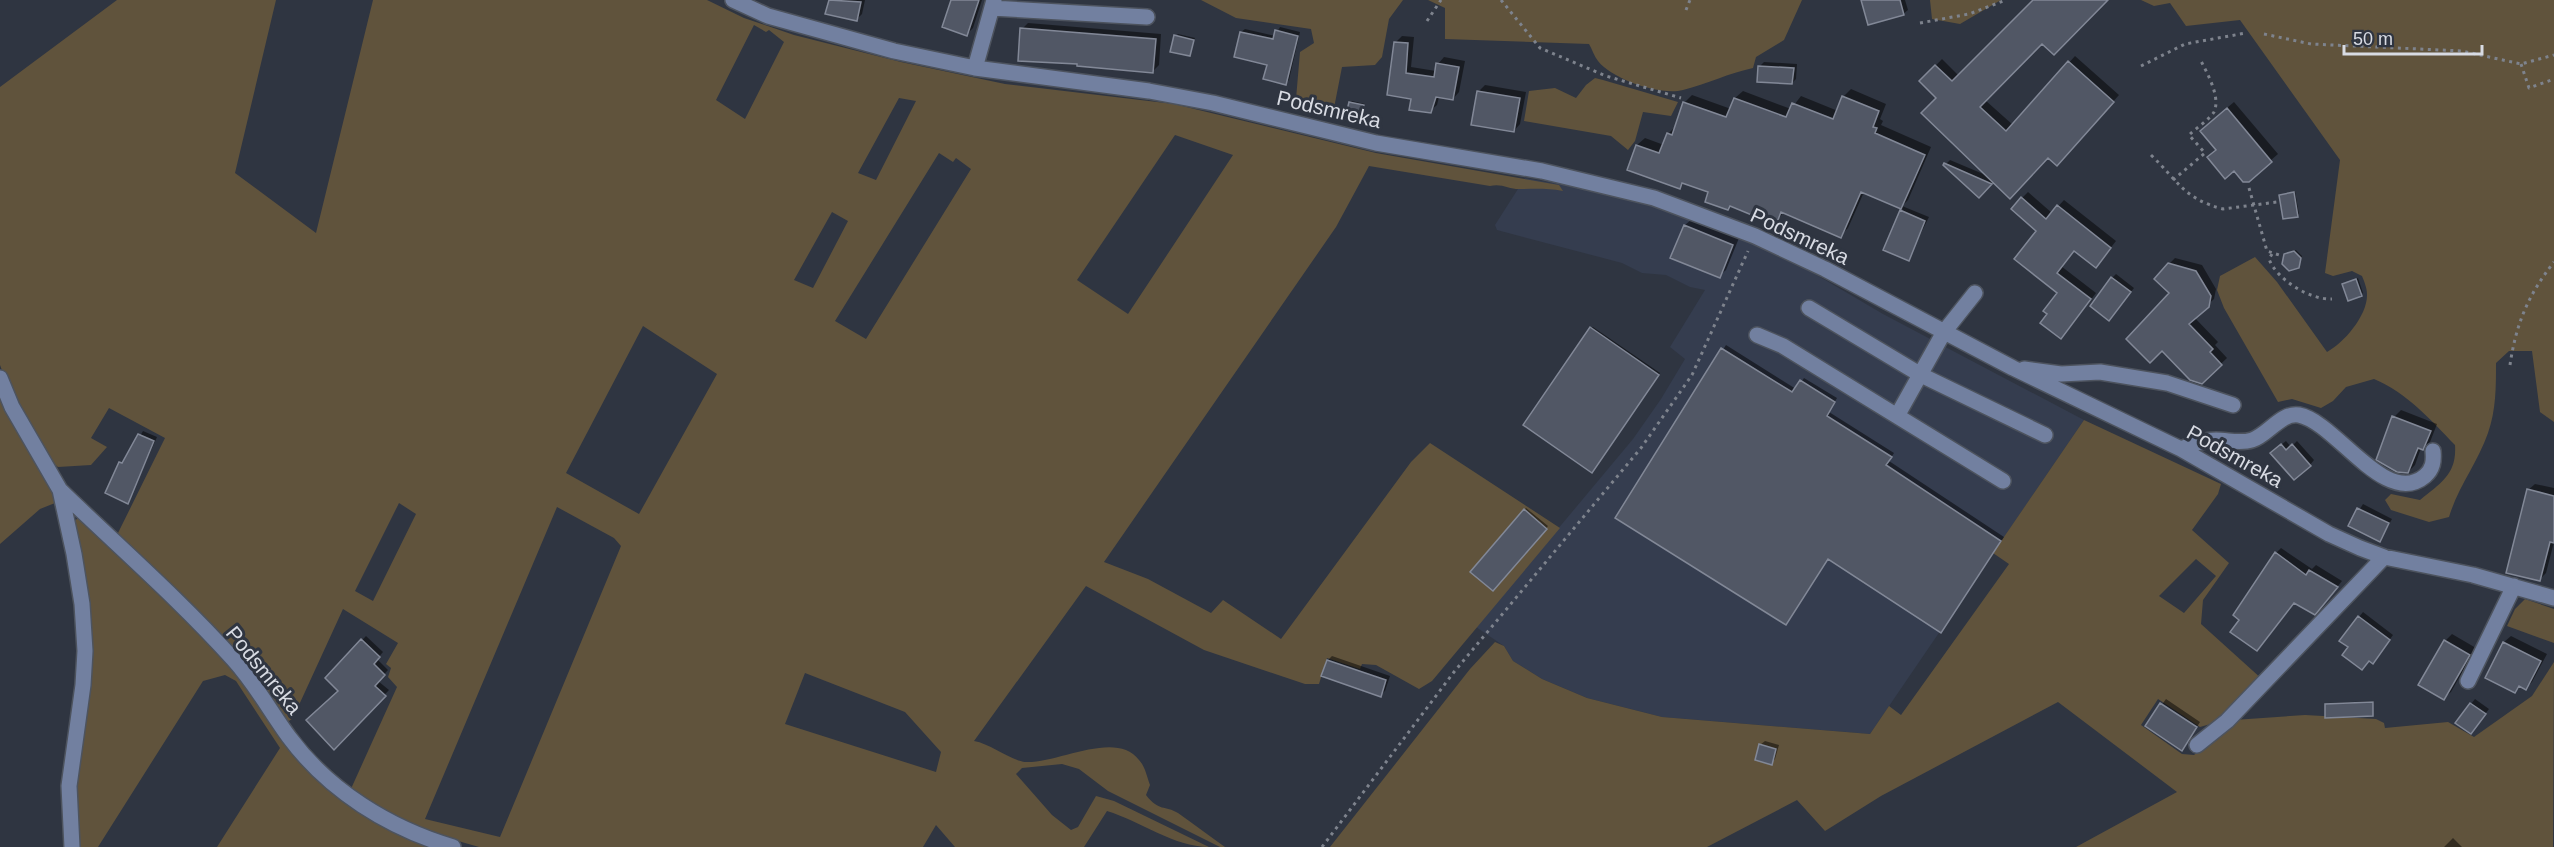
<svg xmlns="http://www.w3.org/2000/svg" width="2554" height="847" viewBox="0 0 2554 847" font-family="Helvetica,sans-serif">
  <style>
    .built { fill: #353d4f }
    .green { fill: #60533c; fill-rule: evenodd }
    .shadow { fill: #0007 }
    .building { fill: #515765; stroke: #828897; stroke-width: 1.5 }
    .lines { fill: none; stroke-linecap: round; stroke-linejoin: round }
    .minor-casing { stroke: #4d535e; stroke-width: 18 }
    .path { stroke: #7e838d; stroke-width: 3; stroke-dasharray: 3 4.5; stroke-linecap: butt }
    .minor { stroke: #7280a0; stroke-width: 15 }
    .labels { text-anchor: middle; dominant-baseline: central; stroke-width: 6; stroke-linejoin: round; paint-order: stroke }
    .street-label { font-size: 21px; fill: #d8dbe3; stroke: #2f3541 }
  </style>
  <rect width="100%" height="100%" fill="#2f3541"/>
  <path class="built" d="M1525 178 1653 201 1781 254 1883 314 2084 420 1870 734 1662 717 1587 698 1542 679 1513 661 1504 646 1476 627 1633 439 1661 399 1685 359 1670 347 1705 290 1690 287 1666 275 1642 273 1622 263 1497 230 1495 225Z"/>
  <path class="green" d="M117 0H276L235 173 316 233 373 0H707L744 18 794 35 901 62 1005 84 1174 104 1376 153 1559 185 1563 191C1547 188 1534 189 1519 189 1509 189 1501 183 1490 186L1369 166 1336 227 1104 562 1148 579 1211 613 1223 600 1281 639 1411 462 1430 443 1560 528 1432 681 1419 689 1376 665 1362 664 1360 669 1327 658 1319 684H1305L1204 650 1086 586 974 741C991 744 1012 761 1025 762 1057 764 1116 729 1139 760 1145 766 1147 777 1150 785L1146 795C1159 812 1165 805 1178 813 1194 824 1209 836 1225 847H1220L1108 791 1079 769 1062 764 1022 768 1016 774 1052 815 1071 830 1078 827 1096 796 1114 801 1209 847C1174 847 1140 821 1107 811L1084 847H955L936 825 923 847H479C432 834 391 817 350 791L397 687 388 677 391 668 386 664 398 643 343 609 293 718 289 721 284 718 117 535 165 438 109 408 91 438 107 447 91 465 58 467C31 447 18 404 4 376L0 365V87ZM754 25 766 32 769 30 784 42 745 119 716 100ZM899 98 916 101 876 180 858 173ZM1175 135 1233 155 1128 314 1077 280ZM939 153 953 162 956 158 971 169 866 339 835 321ZM832 212 848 221 813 288 794 280ZM643 326 717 374 639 514 566 473ZM399 503 416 514 373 601 355 591ZM557 507 614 538 621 546 500 837 425 819ZM805 673 905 712 941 752 936 772 785 724Z
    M1201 0H1403L1389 19 1382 57 1375 65 1342 67 1334 108 1328 111 1296 99 1300 52 1314 43 1311 29 1236 18Z
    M1428 0H1802L1784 40 1756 57 1753 68C1729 73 1707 84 1683 90 1660 96 1612 79 1598 61 1594 56 1592 49 1589 44L1445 39V8Z
    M1930 0H2001L1960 24 1932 19Z
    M2141 0H2554V422L2540 412 2532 351H2509L2496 363C2496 387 2496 410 2488 433 2478 462 2458 487 2449 517L2429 522 2391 510 2385 500 2391 494 2420 500C2441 483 2457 474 2455 445 2430 419 2407 393 2374 379L2346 387 2333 401 2321 408 2292 399 2278 402 2224 308 2217 290 2220 276 2255 257 2277 282 2327 352C2344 343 2368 315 2367 294 2367 288 2364 281 2362 276L2352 271 2333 276 2325 273 2340 160 2240 20 2186 26 2170 3 2154 6Z
    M1595 78 1603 80 1678 102 1671 116 1643 112 1635 141 1628 150 1611 136 1524 121 1529 91 1555 88 1576 98 1586 85Z
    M0 390 51 485 55 503 40 509 0 544Z
    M2084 420 2221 484 2218 494 2192 530 2229 563 2203 600 2201 624 2263 680 2221 721 2200 727 2158 699 2141 725 2182 754 2194 755 2234 720 2305 715 2376 719 2384 723 2385 728 2448 722 2474 737 2532 696 2554 662 2553 847H2076L2177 792 2058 702 1881 796 1825 831 1797 800 1707 847H1330L1470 669 1495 642 1504 646 1513 661 1542 679 1587 698 1662 717 1870 734 1889 706 1901 715 2009 564 1993 553ZM2196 559 2216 576 2184 613 2159 596Z
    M78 518H85L224 655 310 767 436 847H217L280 748 236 681 225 675 203 681 98 847H75L73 819 83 721 72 523Z
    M2525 599 2554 609V643L2507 626 2515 609Z"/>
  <path class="shadow" d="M830 0H865L862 14 856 20 827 13Z
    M952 0H982L973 28 967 34Z
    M1863 0H1905L1908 10 1903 14Z
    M2035 0H2106L2042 42 1985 100 2013 125 2075 56 2119 95 2063 158 2048 156 1993 181 1979 196 1945 165 1950 160 1988 176 1938 98 1921 81 1942 59 1959 76Z
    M1028 23 1161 34 1159 65 1153 71 1079 62 1022 29Z
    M1280 27 1300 32 1289 80 1285 83 1241 32 1245 29 1275 36Z
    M1178 34 1195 38 1190 55 1176 36Z
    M1402 36 1414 37 1411 67 1436 71 1438 64 1444 57 1465 61 1459 92 1453 99 1439 97 1437 105 1430 111 1413 98 1396 42Z
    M1764 62 1797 64 1796 79 1792 83 1760 66Z
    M1485 85 1526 92 1520 124 1514 131 1478 92Z
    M1851 89 1886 104 1880 119 1883 121 1881 125 1931 147 1908 200 1902 206 1929 217 1908 259 1901 211 1903 209 1864 192 1848 228 1840 236 1784 212 1775 223 1731 205 1728 208 1710 192 1684 183 1679 187 1637 145 1645 138 1664 145 1668 134 1676 126 1684 103 1692 95 1731 109 1735 98 1743 91 1791 109 1801 96 1838 111 1843 97Z
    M1352 101 1365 104 1359 120 1350 102Z
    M2234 102 2278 154 2248 180 2208 124Z
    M2295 191 2299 214 2297 215 2281 195Z
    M2028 192 2052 213 2064 200 2116 241 2101 260 2075 250 2061 266 2096 293 2067 331 2059 293 2038 231 2022 198Z
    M1692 219 1739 238 1726 270 1719 276 1672 257 1685 225Z
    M2296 250 2302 256 2298 267 2287 253Z
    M2175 258 2202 265 2216 289 2214 299 2194 317 2218 342 2215 345 2227 358 2201 383 2171 293 2169 264Z
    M2116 274 2134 288 2113 314 2112 278Z
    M2358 278 2363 293 2361 294 2344 284Z
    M1593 327 1660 373 1593 469 1591 328Z
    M1726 345 1796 389 1804 378 1837 398 1829 412 1894 453 1889 461 2004 537 1944 628 1828 558 1786 623 1617 518Z
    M2401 410 2437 424 2430 442 2421 448 2415 465 2408 472 2394 417Z
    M143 431 157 437 128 502 120 463 126 460Z
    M2286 441 2291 447 2297 441 2314 460 2310 465 2276 449Z
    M2535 484 2554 488V542L2546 573 2539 580 2528 490Z
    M2363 504 2392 519 2380 540 2350 525Z
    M1526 508 1548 526 1493 589 1472 571Z
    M2281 548 2312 569 2316 565 2342 581 2320 608 2295 602 2241 620 2276 553Z
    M2363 612 2393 635 2377 657 2370 660 2362 669 2350 647 2341 640Z
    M2452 634 2476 648 2451 692 2444 698 2445 641Z
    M366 636 383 652 377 659 388 670 378 681 389 690 334 748 340 690 327 678Z
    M2511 636 2547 654 2532 682 2526 688 2521 686 2515 692 2487 677 2504 642Z
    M1332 656 1390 676 1385 691 1380 695 1328 660Z
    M2166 699 2200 722 2186 745 2147 726Z
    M2475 699 2489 709 2471 732V704Z
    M2374 701 2373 715 2326 705 2328 703Z
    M1765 741 1779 745 1775 759 1771 763 1760 745Z
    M2453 838 2462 847H2444Z"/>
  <path class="building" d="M829 0 861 2 857 21 825 14Z
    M951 0H979L967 36 942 27Z
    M1861 0H1900L1904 15 1868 25Z
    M2033 0H2108L2054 55 2042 44 1980 107 2006 131 2068 61 2114 102 2057 166 2048 158 2010 199 1921 113 1936 98 1919 81 1935 65 1952 81Z
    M1020 28 1156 39 1153 73 1077 66V64L1018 61Z
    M1275 30 1298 36 1286 85 1263 79 1267 65 1234 57 1240 32 1273 39Z
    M1174 35 1194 40 1190 56 1170 52Z
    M1394 42 1408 43 1406 73 1434 77 1436 63 1459 67 1453 100 1436 97 1431 113 1409 110 1411 99 1387 95Z
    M1758 66 1794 68 1792 84 1757 82Z
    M1477 91 1520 98 1514 132 1471 125Z
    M1842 96 1879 111 1873 127 1877 128 1875 133 1925 155 1901 209 1861 192 1841 238 1781 212 1776 225 1730 206 1728 210 1705 202 1708 192 1682 183 1680 189 1627 170 1636 145 1659 153 1667 133 1672 135 1683 102 1726 117 1734 98 1786 117 1792 103 1833 119Z
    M1349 102 1364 105 1360 122 1345 119Z
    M2227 108 2272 162 2249 182H2243L2234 171 2225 179 2207 157 2216 150 2200 131Z
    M1944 163 1992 184 1979 198 1943 165Z
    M2294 192 2298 217 2283 219 2279 195Z
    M2021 197 2046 219 2057 205 2111 248 2096 268 2074 251 2057 273 2091 299 2061 339 2040 323 2047 314 2043 311 2057 293 2014 259 2036 231 2011 209Z
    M1900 210 1925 221 1909 261 1883 250Z
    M1684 225 1733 245 1720 278 1670 258Z
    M2294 251 2301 258 2299 268 2289 271 2282 264 2284 254Z
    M2168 263 2196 271 2211 296 2209 307 2189 324 2213 349 2210 352 2222 365 2202 384 2190 380 2162 351 2150 363 2126 339 2169 293 2154 279Z
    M2111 277 2131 292 2109 321 2090 306Z
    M2356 279 2362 296 2348 301 2342 284Z
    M1590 327 1659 375 1592 473 1523 425Z
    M1721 348 1792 392 1800 380 1835 402 1827 416 1892 457 1886 465 2001 541 1941 633 1828 559 1786 625 1615 518Z
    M2392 416 2431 431 2423 450 2418 448 2408 473 2397 472 2376 460Z
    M138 434 154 441 128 504 105 493 119 462 122 463Z
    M2281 444 2286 450 2292 444 2311 466 2294 480 2270 453Z
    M2527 489 2554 496V543L2550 542 2540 581 2506 573Z
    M2357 508 2389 523 2380 542 2348 526Z
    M1524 509 1547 529 1493 591 1470 572Z
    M2275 552 2306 575 2309 570 2338 587 2315 615 2294 603 2257 651 2230 632 2239 620 2233 615Z
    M2358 616 2390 640 2373 664 2369 661 2362 670 2342 655 2348 647 2339 641Z
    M361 639 380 657 374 664 385 675 375 686 386 696 334 750 306 720 338 691 325 678Z
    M2444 640 2470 655 2444 700 2418 685Z
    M2503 642 2541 661 2526 690 2519 686 2515 693 2485 678Z
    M1327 660 1386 680 1381 697 1321 676Z
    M2373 702V716L2325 718V704Z
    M2160 703 2197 727 2182 751 2145 726Z
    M2470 703 2486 714 2471 734 2455 723Z
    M1759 744 1776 749 1772 765 1755 760Z"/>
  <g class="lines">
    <g class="minor-casing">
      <path id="minor" d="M733 0 768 16 894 51 975 68 1149 91 1213 103 1376 143 1542 171 1654 198 1755 236 1825 269 2013 368 2181 449 2329 534 2360 548 2384 557 2473 575 2554 598
        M992 8 1147 17
        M975 68 994 0
        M1809 308 1921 375 2045 435
        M1757 335 1783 346 1897 416 1944 332 1975 293
        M2024 369 2061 374 2100 372 2167 383 2233 405
        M0 378 12 407 60 490 74 554 82 604 85 651 83 685 69 786 72 847
        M1897 416 2003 481
        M2181 449C2192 444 2203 440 2216 440 2228 440 2240 444 2252 440 2268 435 2281 412 2299 415 2336 422 2386 509 2425 476 2433 469 2434 461 2433 451
        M60 490C118 546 180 600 233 659 255 683 270 711 289 737 329 791 389 828 453 847
        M2468 681 2514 586
        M2197 745 2227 721 2384 557"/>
    </g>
    <path class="path" d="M1501 0 1540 48 1606 76 1681 98
      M1686 10 1690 0
      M1427 21 1441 0
      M1920 23 1969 14 2006 0
      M2264 34 2311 44 2462 51 2521 64 2554 55
      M2521 64 2529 88 2554 79
      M2141 66 2185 44 2246 33
      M2151 155C2178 181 2184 199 2223 209L2277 202
      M2173 180 2205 153 2189 135C2196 128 2209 120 2214 112 2221 97 2207 73 2201 61
      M2249 188 2267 251 2282 256
      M2272 254 2269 259C2277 280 2310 300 2332 299
      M2510 365C2516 324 2528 295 2554 262
      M1322 847 1454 672 1641 448 1692 375 1748 251"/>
    <use href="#minor" class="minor"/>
  </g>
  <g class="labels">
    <g class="street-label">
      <text transform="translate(1329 109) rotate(13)">Podsmreka</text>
      <text transform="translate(1800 236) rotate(25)">Podsmreka</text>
      <text transform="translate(2235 456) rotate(29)">Podsmreka</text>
      <text transform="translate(264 670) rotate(51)">Podsmreka</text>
    </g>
  </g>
  <path d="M2344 45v9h138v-9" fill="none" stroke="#d8dbe3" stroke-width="3"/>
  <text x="2353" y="45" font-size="18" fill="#d8dbe3" stroke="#2f3541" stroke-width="4.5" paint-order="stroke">50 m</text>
</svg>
